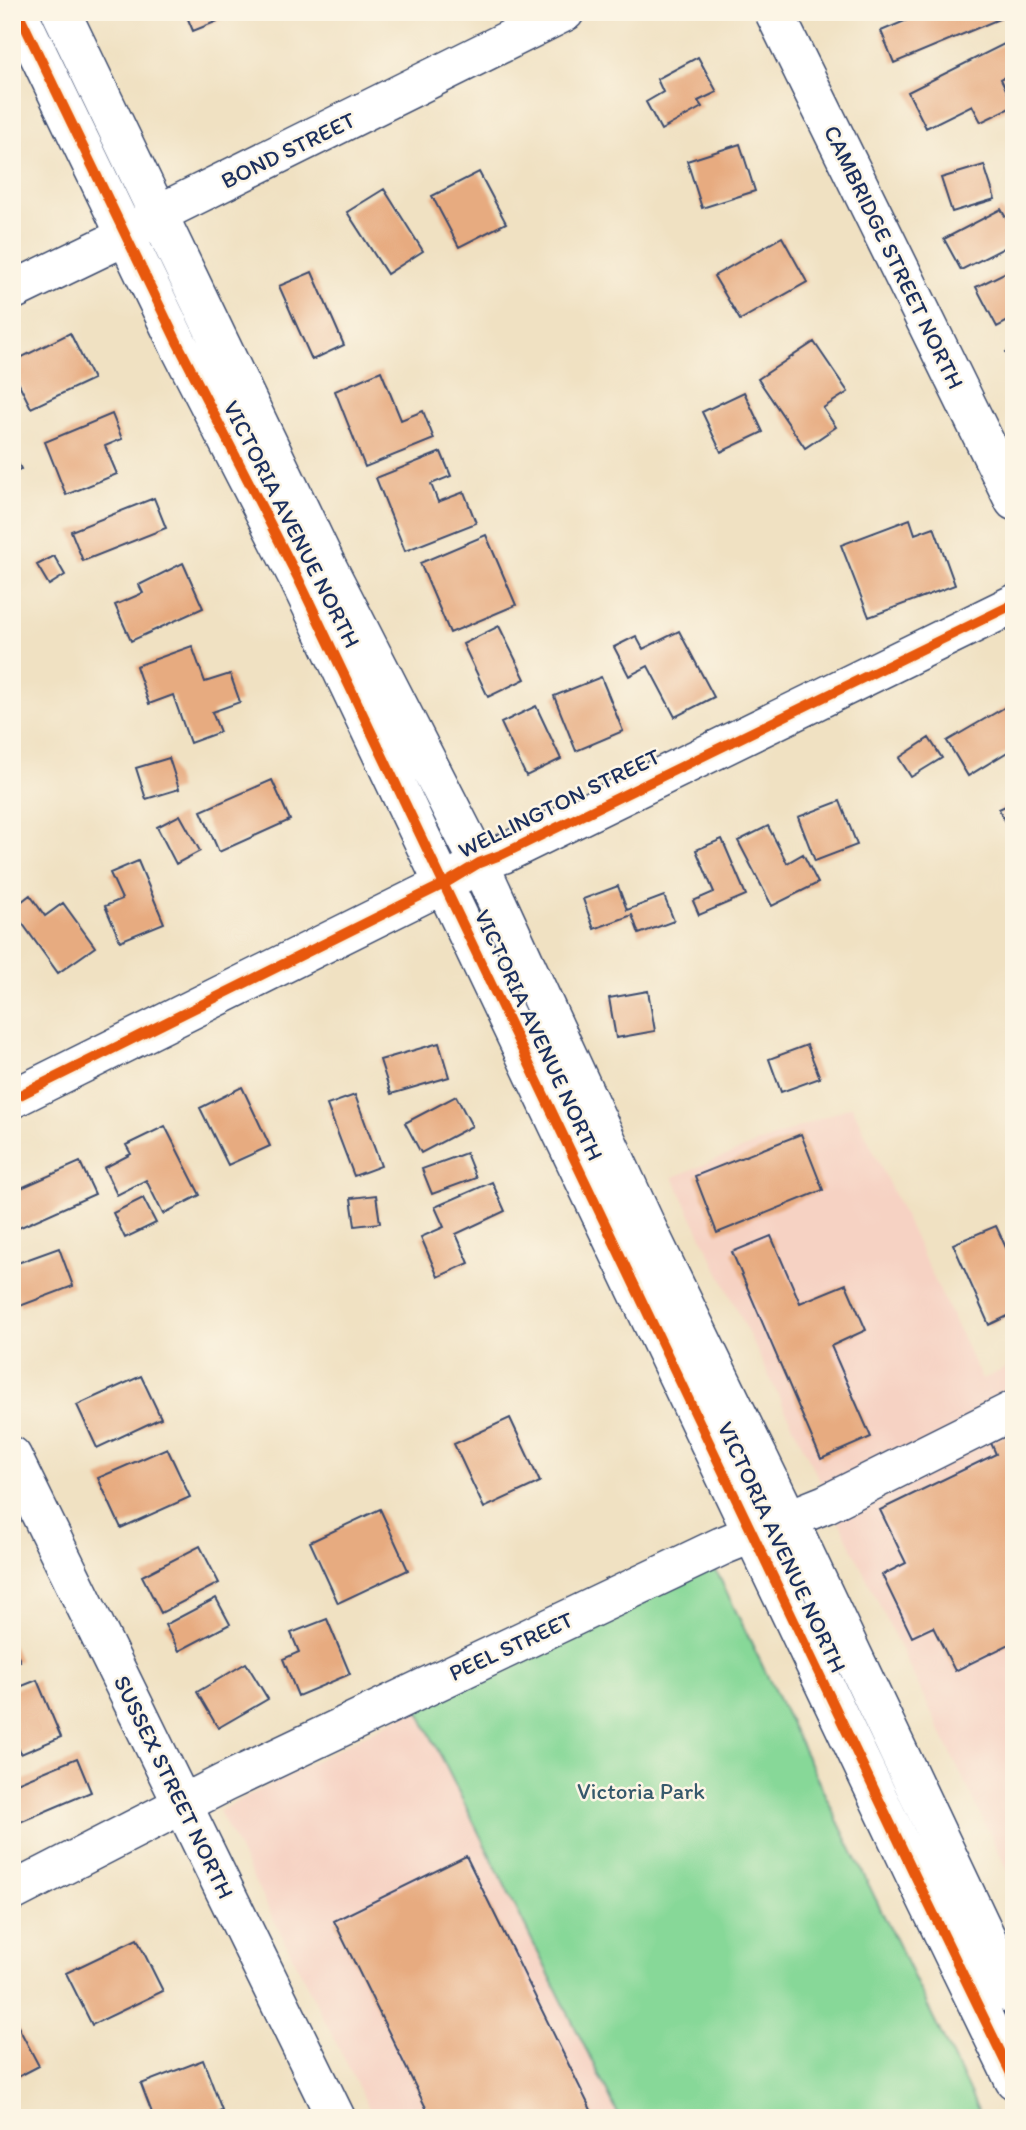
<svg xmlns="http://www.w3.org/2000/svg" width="1026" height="2130" viewBox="0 0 1026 2130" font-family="Itim,sans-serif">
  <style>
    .built { fill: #f6d2c3 }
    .green { fill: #87d898; stroke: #51847b; stroke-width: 2 }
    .building { fill: #e7ab80 }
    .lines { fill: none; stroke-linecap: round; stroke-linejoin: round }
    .minor-casing { stroke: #3b4a6d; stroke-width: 41 }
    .minor { stroke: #fff; stroke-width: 38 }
    .cycleway-casing { stroke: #fcf5e5; stroke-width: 15 }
    .cycleway { stroke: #e8590c; stroke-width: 10 }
    .labels { text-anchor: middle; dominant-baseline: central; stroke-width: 5; stroke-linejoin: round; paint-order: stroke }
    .street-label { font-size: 23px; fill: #1b2f5e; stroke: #fcf5e5 }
    .park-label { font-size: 23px; fill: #36596c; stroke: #fcf5e5 }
  </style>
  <rect width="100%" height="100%" fill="#fcf5e5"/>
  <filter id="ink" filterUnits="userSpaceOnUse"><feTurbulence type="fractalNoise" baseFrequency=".0143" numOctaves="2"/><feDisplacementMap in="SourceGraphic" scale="14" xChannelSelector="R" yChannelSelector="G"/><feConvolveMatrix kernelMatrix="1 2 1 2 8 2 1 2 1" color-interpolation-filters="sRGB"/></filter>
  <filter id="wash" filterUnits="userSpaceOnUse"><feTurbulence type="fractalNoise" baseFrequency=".00686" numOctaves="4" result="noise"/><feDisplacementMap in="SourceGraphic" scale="28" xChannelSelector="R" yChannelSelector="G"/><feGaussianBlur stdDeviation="1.57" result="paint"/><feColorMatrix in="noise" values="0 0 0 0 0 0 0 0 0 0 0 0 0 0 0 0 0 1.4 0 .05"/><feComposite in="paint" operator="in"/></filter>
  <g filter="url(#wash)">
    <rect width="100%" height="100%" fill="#f0e1c2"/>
    <path class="built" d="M852 1106 982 1380 1014 1364V1884L673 1177Z
      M417 1708 620 2118H374L219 1811Z"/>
    <path class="green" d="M713 1564 982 2118H620L417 1708Z"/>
    <g id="blocks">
      <path class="building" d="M185 12H240L193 31Z
        M926 12H1002L1004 17 894 63 881 31Z
        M1014 39V72L1001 79 1014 106 981 122 972 105 926 128 908 92Z
        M698 57 717 92 698 101 702 107 661 130 646 102 663 92 657 79Z
        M740 144 755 191 702 208 687 161Z
        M984 165 995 199 952 212 941 178Z
        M479 172 506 223 459 247 432 196Z
        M384 189 423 251 387 274 347 212Z
        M1001 209 1014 232V243L961 270 944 239Z
        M782 237 807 282 740 320 714 276Z
        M1014 268V318L997 327 976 287Z
        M312 272 344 345 312 360 279 286Z
        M70 333 93 379 31 408 12 370V362Z
        M814 342 848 392 823 408 836 427 805 448 758 379Z
        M1014 348V370L1006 352Z
        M381 371 401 420 423 411 434 439 365 467 335 391Z
        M744 392 763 432 721 452 702 412Z
        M112 414 122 439 105 446 117 474 66 495 45 442Z
        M12 451 21 469 12 473Z
        M441 452 451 476 431 484 438 502 464 492 476 523 405 551 376 478Z
        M154 498 166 528 83 561 71 531Z
        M910 519 915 534 934 527 955 585 869 617 841 545Z
        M486 535 516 605 450 633 420 563Z
        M54 556 65 575 49 585 37 565Z
        M183 563 203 608 131 641 115 605 143 593 139 585Z
        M499 626 525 679 488 697 463 644Z
        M679 631 714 697 675 717 648 666 629 676 614 647 636 636 643 649Z
        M192 646 205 682 230 674 240 702 212 712 220 732 190 743 173 695 149 704 136 666Z
        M601 677 623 731 576 751 554 696Z
        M1014 702V748L968 776 947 741Z
        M536 706 561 759 526 776 501 723Z
        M929 738 942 758 911 777 899 758Z
        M169 758 179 789 146 799 136 768Z
        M272 780 290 820 219 852 201 811Z
        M840 801 857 845 815 861 798 817Z
        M1014 802V842L999 809Z
        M180 815 200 851 176 864 157 827Z
        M768 826 787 863 803 854 818 883 772 906 738 841Z
        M722 839 746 895 699 915 693 901 714 892 696 850Z
        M138 861 164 923 120 941 105 906 122 899 110 873Z
        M618 886 627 910 664 896 674 921 639 934 632 915 594 929 583 899Z
        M30 895 45 916 63 903 95 947 58 973 12 909Z
        M648 991 655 1031 616 1038 609 998Z
        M439 1043 449 1077 391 1094 380 1060Z
        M807 1045 820 1078 781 1092 769 1059Z
        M242 1087 270 1146 228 1165 200 1108Z
        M355 1095 381 1166 354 1176 327 1105Z
        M456 1096 472 1126 421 1153 405 1123Z
        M165 1126 200 1195 163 1214 146 1180 117 1195 104 1168 131 1154 126 1145Z
        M801 1134 823 1190 717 1233 695 1176Z
        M466 1153 476 1178 432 1194 422 1169Z
        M80 1162 95 1194 12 1231V1192Z
        M492 1182 505 1211 456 1234 469 1263 438 1277 421 1237 444 1227 435 1207Z
        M376 1195 380 1223 355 1226 351 1198Z
        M143 1198 156 1223 125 1238 113 1213Z
        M996 1226 1014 1265V1313L989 1325 953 1244Z
        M771 1236 800 1303 846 1284 866 1330 831 1346 871 1437 821 1459 732 1252Z
        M59 1248 73 1286 20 1306 12 1286V1265Z
        M141 1376 161 1418 97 1448 77 1405Z
        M510 1418 540 1482 484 1508 454 1444Z
        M1014 1432V1642L955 1671 933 1627 912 1637 882 1575 906 1563 880 1510 996 1454 991 1443Z
        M167 1448 190 1497 121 1528 98 1478Z
        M380 1509 408 1570 338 1603 310 1542Z
        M200 1546 219 1583 161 1613 142 1576Z
        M216 1598 230 1624 179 1651 165 1625Z
        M327 1619 350 1674 298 1696 283 1659 299 1652 291 1633Z
        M12 1642 20 1661 12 1663Z
        M246 1663 268 1699 218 1728 197 1692Z
        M37 1680 61 1737 21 1754 12 1734V1690Z
        M77 1758 91 1792 13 1825 12 1785Z
        M466 1856 595 2118H431L334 1921Z
        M137 1939 163 1991 92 2025 66 1973Z
        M12 2015 39 2066 12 2080Z
        M203 2060 222 2110 202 2118H154L141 2084Z"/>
    </g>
  </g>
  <g filter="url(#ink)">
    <use href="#blocks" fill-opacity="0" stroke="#3b4a6d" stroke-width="2"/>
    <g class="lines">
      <g class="minor-casing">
        <path id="minor" d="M18 12 178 344 298 578 921 1888 1014 2080
          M61 12 327 566 479 863 648 1230 788 1518 1014 1996
          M774 12 1014 501
          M12 291 126 236 158 214 565 12
          M12 1099 444 884 479 863 503 854 1014 604
          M12 1456 336 2118
          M12 1892 224 1783 722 1546 826 1504 1014 1410"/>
      </g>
      <use href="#minor" class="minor"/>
      <g class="cycleway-casing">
        <path id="cycleway" d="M18 12 178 344 298 578 921 1888 1014 2080
          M12 1099 444 884 479 863 503 854 1014 604"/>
      </g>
      <use href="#cycleway" class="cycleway"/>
    </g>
  </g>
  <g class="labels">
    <g class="street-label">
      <text transform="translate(288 150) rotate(-26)">BOND STREET</text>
      <text transform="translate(894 257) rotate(64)">CAMBRIDGE STREET NORTH</text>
      <text transform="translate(292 524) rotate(63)">VICTORIA AVENUE NORTH</text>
      <text transform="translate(559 803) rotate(-26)">WELLINGTON STREET</text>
      <text transform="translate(539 1035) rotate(65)">VICTORIA AVENUE NORTH</text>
      <text transform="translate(782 1547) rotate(65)">VICTORIA AVENUE NORTH</text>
      <text transform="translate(511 1646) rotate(-25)">PEEL STREET</text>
      <text transform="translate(174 1787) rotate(64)">SUSSEX STREET NORTH</text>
    </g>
    <g class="park-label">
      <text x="641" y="1791">Victoria Park</text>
    </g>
  </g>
  <rect width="1026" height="2130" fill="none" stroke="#fcf5e5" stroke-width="42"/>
</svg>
